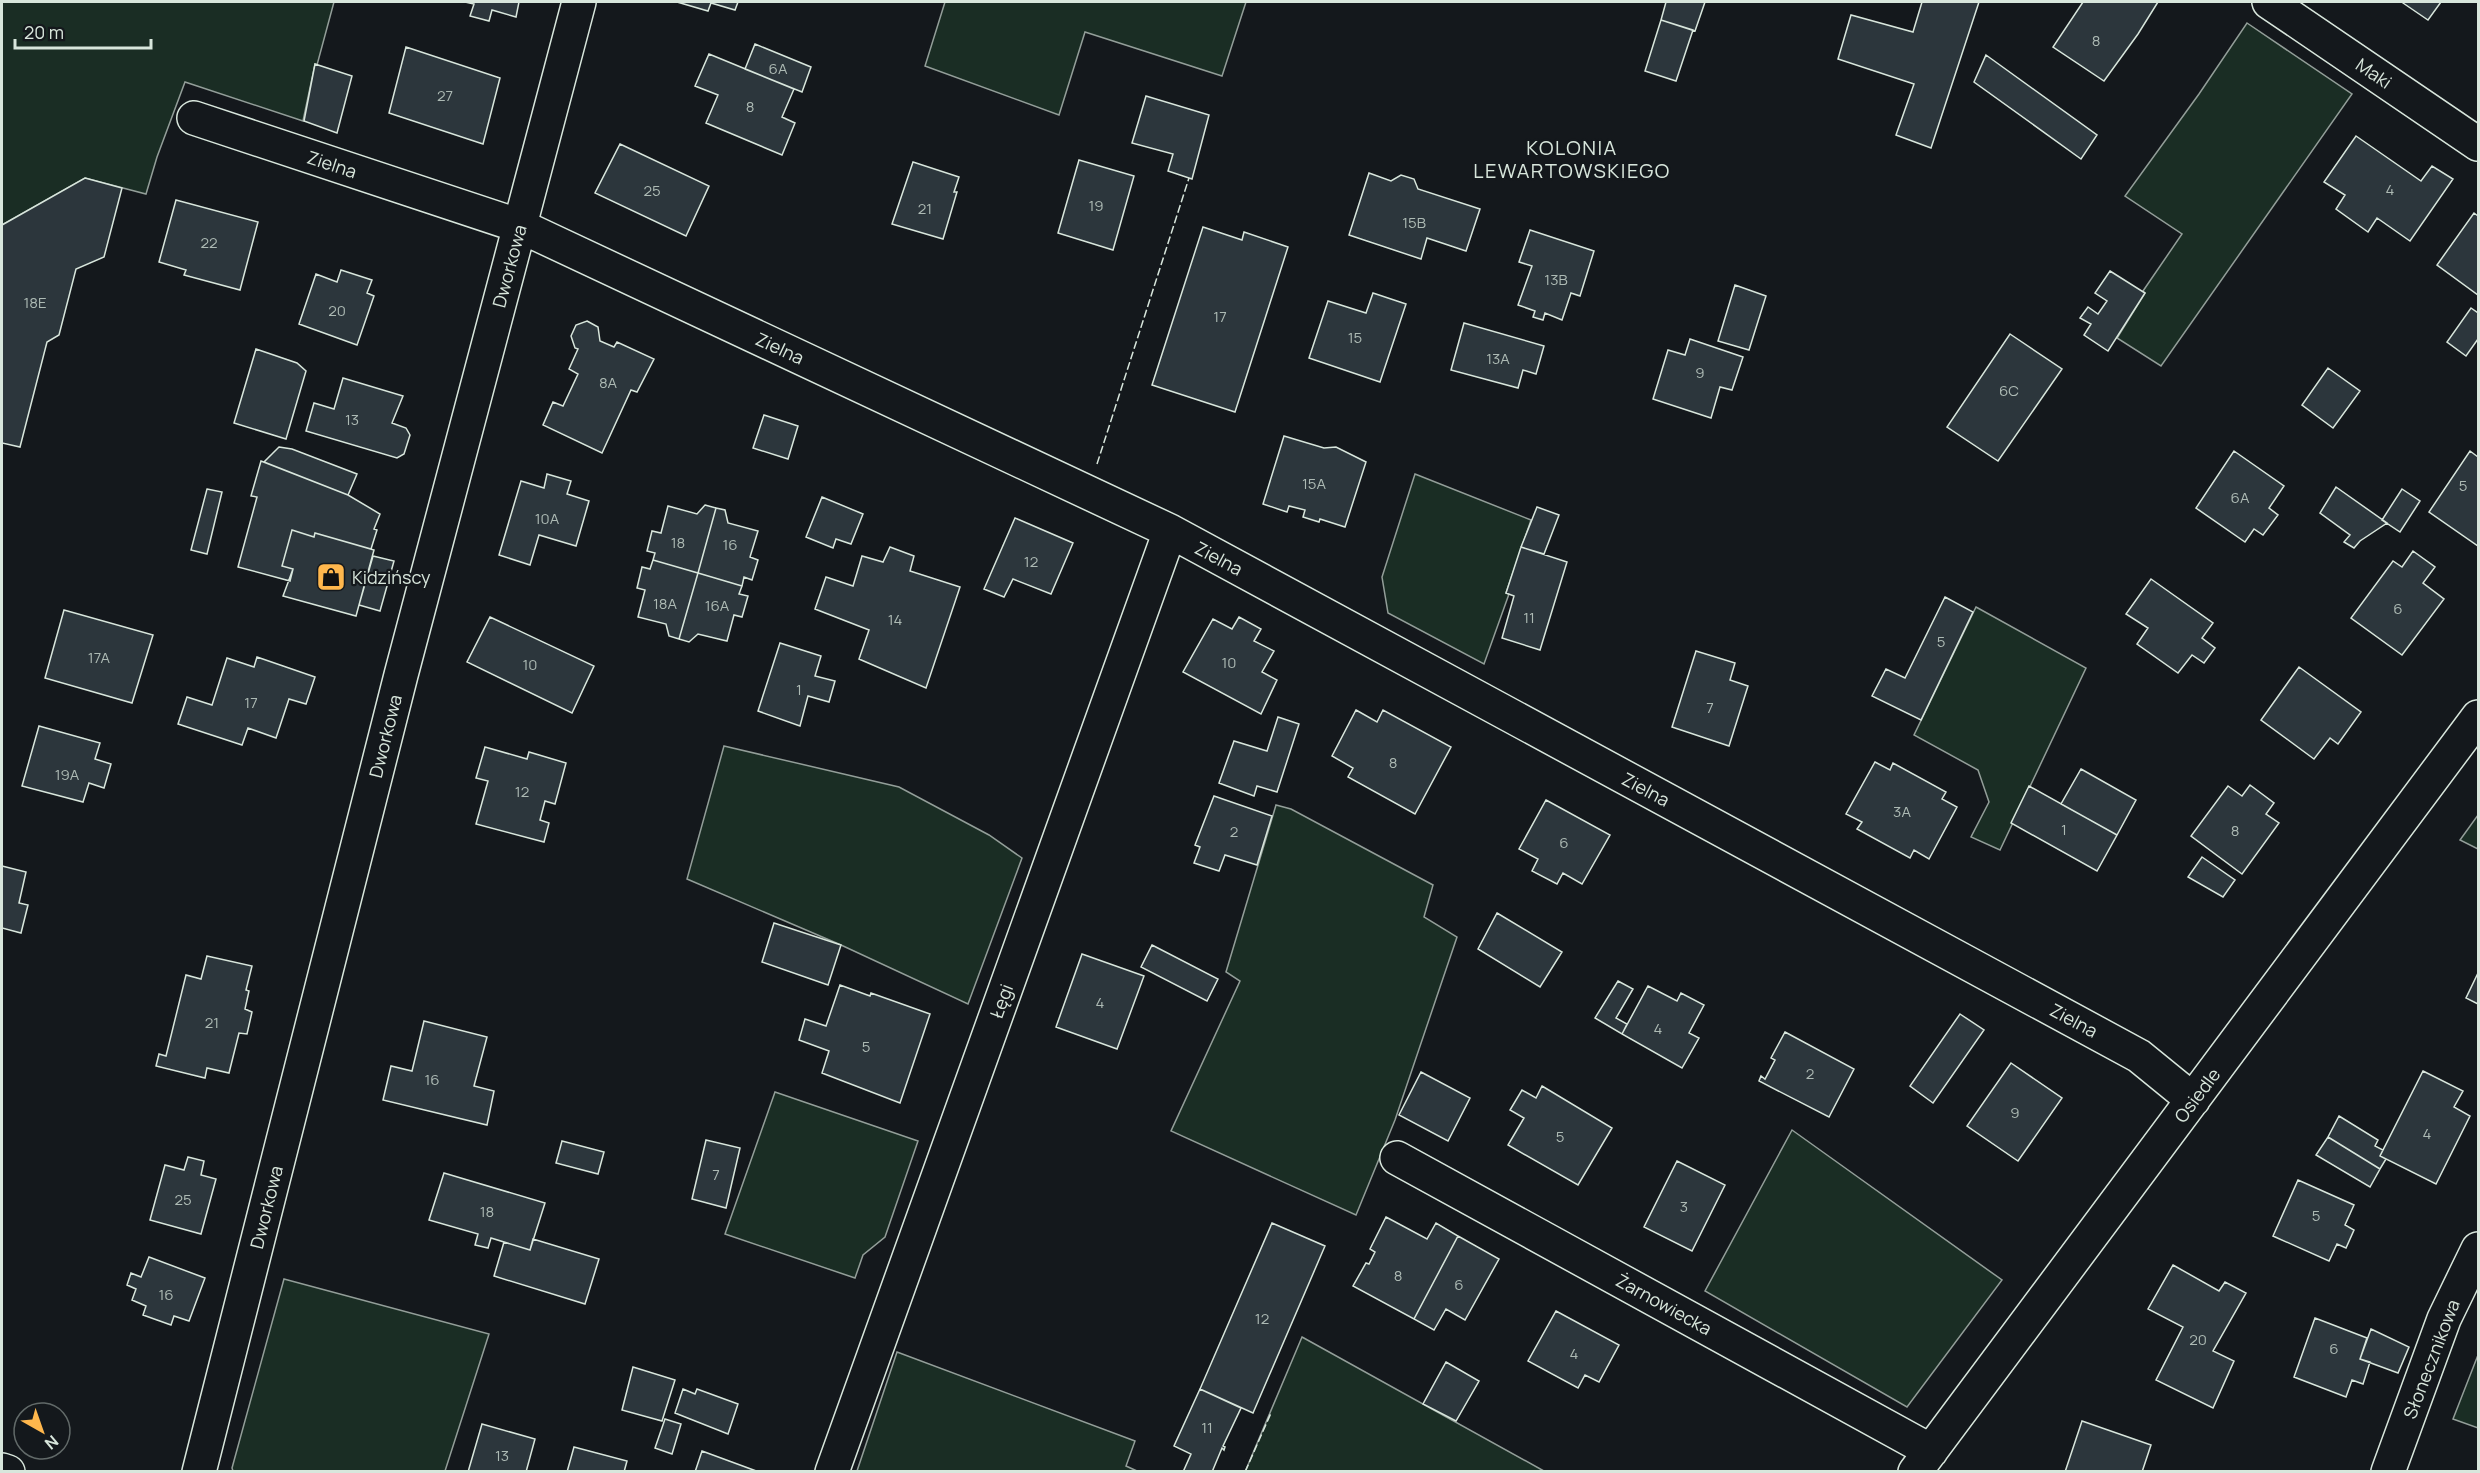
<svg xmlns="http://www.w3.org/2000/svg" width="2480" height="1473" viewBox="0 0 2480 1473" font-family="Manrope,sans-serif">
  <style>
    .green { fill: #1a2d24; stroke: #939e99; stroke-width: 1.5 }
    .building { fill: #2c363c; stroke: #d8e6dc; stroke-width: 1.5 }
    .lines { fill: none; stroke-linecap: round; stroke-linejoin: round }
    .minor-casing { stroke: #d8e6dc; stroke-width: 36 }
    .minor { stroke: #14181c; stroke-width: 33 }
    .fence { stroke: #d8e6dc; stroke-width: 1.5; stroke-dasharray: 8 3; stroke-linecap: butt }
    .labels { text-anchor: middle; dominant-baseline: central; stroke-width: 4.5; stroke-linejoin: round; paint-order: stroke }
    .number-label { font-size: 15px; fill: #adbab4 }
    .street-label { font-size: 18px; fill: #d8e6dc; stroke: #14181c }
    .poi-label { font-size: 18px; fill: #d8e6dc; stroke: #14181c; text-anchor: start }
    .neighbourhood-label { font-size: 20px; letter-spacing: 1.5px; fill: #d8e6dc; stroke: #14181c }
  </style>
  <rect width="100%" height="100%" fill="#14181c"/>
  <path class="green" d="M2 2H334L317 65 315 64 303 121 185 82 157 157 146 194 85 178 2 225Z
    M945 2H1246L1222 76 1085 32 1059 115 925 66Z
    M2247 23 2352 94 2161 366 2117 338 2145 293 2143 291 2182 234 2125 196 2199 94Z
    M1415 474 1531 520 1506 593 1509 594 1484 664 1388 613 1382 577Z
    M1976 607 2086 668 2000 850 1971 837 1989 802 1978 770 1914 735Z
    M724 746 899 787 989 835 1022 858 968 1004 841 945 687 879Z
    M1276 805 1291 809 1433 885 1424 917 1457 937 1395 1120 1356 1215 1171 1131 1240 981 1226 972Z
    M2478 815V849L2460 840Z
    M775 1092 918 1141 885 1237 863 1255 855 1278 725 1234Z
    M1792 1130 2002 1280 1907 1407 1705 1291Z
    M284 1279 489 1334 445 1471H233L232 1468Z
    M1302 1337 1544 1471 1245 1472Z
    M897 1352 1135 1441 1126 1466 1137 1471H857Z
    M2478 1355V1428L2453 1419Z"/>
  <path class="building" d="M465 2H519L516 17 492 10 489 21 470 16 474 4Z
    M677 2H738L735 10 711 3 708 11Z
    M1666 2H1705L1695 31 1661 20Z
    M1922 2H1979L1931 148 1896 135 1914 84 1838 59 1851 15 1913 32Z
    M2083 2H2158L2138 34 2104 81 2053 47Z
    M2404 2H2441L2428 20 2403 3Z
    M1661 20 1693 30 1676 81 1645 71Z
    M755 44 811 67 802 92 745 69Z
    M406 47 500 78 483 144 389 113Z
    M709 54 794 89 782 117 795 123 782 155 706 123 718 95 695 86Z
    M1986 55 2097 135 2081 159 1974 82Z
    M315 64 352 76 337 133 304 121Z
    M1146 96 1209 115 1192 179 1168 171 1173 154 1132 143Z
    M2356 136 2421 181 2432 166 2453 179 2410 241 2377 218 2368 232 2336 209 2345 195 2324 182Z
    M620 144 709 186 686 236 595 193Z
    M1079 160 1134 176 1113 250 1058 233Z
    M913 162 959 177 954 192H957L943 239 892 224Z
    M1369 173 1391 181 1401 175 1414 179 1418 189 1480 209 1466 251 1427 238 1421 259 1349 235Z
    M85 178 122 188 104 257 76 269 59 335 47 342 20 447 2 443V225Z
    M176 200 258 222 240 290 184 275 186 270 159 262Z
    M2474 213 2478 216V295L2437 265Z
    M1203 227 1242 240 1244 232 1288 247 1235 412 1152 385Z
    M1530 230 1594 251 1580 296 1571 293 1562 320 1545 313 1543 320 1533 317 1535 311 1518 305 1532 266 1519 262Z
    M341 270 372 280 367 293 374 296 357 345 299 324 316 274 337 282Z
    M2110 271 2145 293 2108 351 2084 335 2091 324 2080 318 2088 307 2098 314 2107 301 2095 293Z
    M1735 285 1766 296 1749 350 1718 341Z
    M1373 293 1406 304 1380 382 1309 358 1328 301 1366 313Z
    M2471 308 2478 313V339L2466 356 2447 342Z
    M587 321 598 327 600 341 614 347 617 342 654 359 637 392 631 390 602 453 543 425 553 402 563 406 578 374 569 369 578 349 575 348 571 336 576 325Z
    M1464 323 1544 346 1536 374 1523 370 1518 388 1451 370Z
    M2010 334 2062 369 1998 461 1947 427Z
    M1690 339 1743 357 1732 390 1720 387 1711 418 1653 399 1668 350 1685 355Z
    M256 349 297 363 306 371 286 439 234 423Z
    M2328 368 2360 391 2333 428 2302 405Z
    M343 378 403 396 392 423 406 428 410 435 404 454 397 458 306 431 314 403 334 409Z
    M764 415 798 426 788 459 753 448Z
    M1284 436 1324 448 1336 447 1366 462 1345 527 1320 519 1319 522 1303 517 1305 510 1289 506 1287 512 1263 504Z
    M279 447 292 449 357 474 348 495 264 462Z
    M2234 451 2284 486 2269 508 2278 515 2263 535 2254 529 2245 542 2196 508Z
    M2470 451 2478 457V546L2429 512Z
    M261 461 348 495 380 514 374 529 377 530 371 549 315 533 314 537 292 530 282 566 293 569 290 581 238 567 257 497 251 496Z
    M547 474 571 481 567 494 589 501 576 546 539 535 530 565 499 555 521 481 544 488Z
    M2336 487 2387 523 2360 541 2354 548 2344 542 2350 535 2320 513Z
    M207 489 222 492 207 554 191 550Z
    M2402 489 2420 501 2400 532 2382 520Z
    M822 497 863 514 851 544 836 539 833 548 806 537Z
    M705 505 716 508 698 573 653 560 655 553 647 551 652 531 661 533 668 506 697 514Z
    M1537 507 1559 515 1544 554 1521 547Z
    M716 508 725 510 728 523 758 531 750 557 758 560 752 580 744 577 742 586 698 573Z
    M1015 518 1073 543 1051 594 1013 579 1004 597 984 589Z
    M292 530 314 537 315 533 374 550 356 616 283 596 293 569 282 566Z
    M890 547 914 556 910 571 960 587 926 688 859 659 869 630 815 609 826 577 853 586 862 556 883 562Z
    M1521 547 1567 562 1540 650 1502 638 1514 596 1506 593Z
    M2413 551 2435 567 2423 583 2444 599 2402 655 2351 618 2393 561 2402 567Z
    M373 556 394 561 380 611 359 605Z
    M653 560 698 573 679 639 669 636 666 624 638 617 645 590 637 588 642 567 650 569Z
    M698 573 742 586 739 594 748 596 742 617 734 615 727 641 698 634 689 642 679 639Z
    M2151 579 2213 623 2202 638 2215 648 2204 663 2192 655 2178 673 2137 644 2148 628 2126 614Z
    M1945 597 1973 612 1921 720 1872 696 1886 669 1905 678Z
    M64 610 153 635 132 703 45 678Z
    M490 617 594 666 572 713 467 662Z
    M1239 617 1261 629 1254 641 1274 651 1262 672 1277 680 1261 714 1183 672 1213 619 1232 629Z
    M780 643 821 656 815 676 835 681 829 702 808 696 800 726 758 711Z
    M1696 651 1735 663 1730 680 1748 686 1729 746 1672 727Z
    M257 657 315 677 306 704 289 699 276 738 248 728 242 745 178 724 187 697 212 705 227 658 254 667Z
    M2299 667 2361 712 2338 744 2330 738 2314 759 2261 720Z
    M1356 710 1377 722 1383 710 1451 747 1415 814 1348 777 1353 768 1332 756Z
    M1278 717 1299 724 1277 792 1257 786 1254 796 1219 783 1234 741 1267 751Z
    M39 726 100 743 95 759 111 764 104 788 89 783 83 802 22 786Z
    M485 747 527 759 529 752 566 763 555 804 545 801 540 820 549 823 544 842 476 824 488 781 476 778Z
    M1875 762 1890 770 1893 763 1946 792 1942 799 1957 807 1929 859 1914 850 1910 858 1857 829 1862 822 1846 814Z
    M2081 769 2136 800 2117 835 2061 804Z
    M2250 785 2274 803 2266 814 2279 823 2242 874 2191 836 2228 786 2242 796Z
    M2029 786 2117 835 2097 871 2011 823Z
    M1214 796 1272 816 1257 865 1225 855 1219 871 1194 863 1200 847 1195 845Z
    M1546 800 1610 835 1582 884 1563 873 1557 884 1532 871 1538 859 1519 849Z
    M2202 857 2235 880 2223 897 2188 877Z
    M2 866 26 872 19 903 28 905 21 933 2 928Z
    M1497 913 1562 952 1540 987 1478 949Z
    M774 923 841 945 828 985 762 962Z
    M1152 945 1218 979 1207 1001 1141 967Z
    M1082 954 1144 976 1117 1049 1056 1027Z
    M207 956 252 966 246 990 249 991 245 1009 252 1012 247 1034 239 1033 229 1073 207 1068 205 1078 156 1066 159 1054 166 1056 186 975 201 979Z
    M2478 973V1004L2466 998Z
    M1618 981 1633 989 1616 1018 1627 1024 1622 1034 1595 1018Z
    M840 985 870 996 871 993 930 1014 900 1103 822 1073 829 1051 799 1040 805 1019 826 1026Z
    M1648 986 1677 1001 1681 993 1704 1005 1689 1033 1699 1038 1682 1068 1622 1034Z
    M1960 1014 1984 1030 1933 1103 1910 1086Z
    M424 1021 487 1037 474 1086 494 1091 487 1125 383 1100 391 1066 412 1071Z
    M1785 1032 1854 1069 1829 1117 1759 1081 1761 1076 1765 1079 1775 1060 1771 1058Z
    M2011 1063 2062 1098 2018 1161 1967 1126Z
    M2423 1071 2463 1091 2454 1107 2470 1116 2436 1184 2380 1156Z
    M1421 1072 1470 1098 1448 1141 1399 1115Z
    M1542 1086 1612 1128 1578 1185 1508 1145 1524 1118 1510 1110 1522 1090 1536 1098Z
    M2339 1116 2378 1140 2375 1146 2383 1150 2380 1156 2386 1159 2380 1169 2328 1137Z
    M2328 1137 2380 1169 2370 1187 2316 1155Z
    M706 1140 740 1148 726 1208 692 1199Z
    M562 1141 604 1152 598 1174 556 1163Z
    M188 1157 204 1161 201 1175 216 1179 201 1234 150 1220 165 1165 184 1170Z
    M1677 1161 1725 1185 1692 1251 1644 1227Z
    M444 1173 545 1203 530 1250 491 1238 488 1248 475 1245 478 1234 429 1220Z
    M2298 1180 2354 1205 2345 1225 2354 1230 2346 1248 2337 1244 2329 1261 2273 1236Z
    M1386 1217 1427 1239 1436 1223 1458 1236 1414 1319 1353 1286 1366 1263 1369 1264 1375 1252 1370 1249Z
    M1272 1223 1325 1246 1253 1413 1200 1389Z
    M1458 1236 1499 1259 1465 1320 1446 1309 1434 1330 1414 1319Z
    M533 1239 599 1259 585 1304 494 1276 504 1242 530 1250Z
    M149 1257 205 1278 189 1321 174 1316 171 1325 143 1315 146 1306 132 1300 136 1289 127 1285 131 1273 141 1277Z
    M2173 1265 2219 1291 2225 1282 2246 1293 2213 1351 2234 1361 2213 1408 2156 1380 2183 1327 2148 1309Z
    M1556 1311 1619 1345 1599 1382 1585 1375 1578 1388 1528 1361Z
    M2315 1318 2367 1338 2360 1359 2370 1362 2363 1384 2352 1380 2346 1397 2294 1377Z
    M2371 1329 2409 1347 2398 1373 2360 1359Z
    M1446 1362 1479 1381 1456 1421 1423 1404Z
    M633 1367 675 1380 662 1421 622 1410Z
    M683 1389 695 1394 697 1389 738 1404 728 1434 675 1413Z
    M1200 1389 1241 1408 1223 1446 1225 1447 1224 1450 1222 1448 1212 1472H1183L1191 1454 1174 1446Z
    M665 1419 681 1424 672 1454 655 1448Z
    M2082 1421 2151 1445 2142 1472H2065Z
    M482 1424 535 1439 526 1472H468Z
    M574 1447 627 1461 624 1472H567Z
    M702 1451 759 1472H695Z"/>
  <g class="lines">
    <g class="minor-casing">
      <path id="minor" d="M2269 2 2478 144
        M194 118 520 226 1170 531 2139 1056 2193 1100
        M1397 1158 1931 1451
        M2 1470 8 1472
        M199 1472 401 675 579 2
        M832 1472 1170 531
        M1915 1472 2478 717
        M2388 1472 2444 1319 2478 1249"/>
    </g>
    <use href="#minor" class="minor"/>
    <path class="fence" d="M1097 464 1189 178
      M1245 1472 1271 1413"/>
  </g>
  <defs>
    <g id="shop-square" transform="scale(1.5)"><rect x="-9" y="-9" width="18" height="18" rx="4" fill="#ffb74d" stroke="#14181c"/><path d="M-5-2.5h2.3a2.7 3.5 0 0 1 5.4 0H5L5.5 6h-11ZM-1.5-2.5h3a1.5 2.3 0 0 0-3 0Z" fill="#111"/></g>
  </defs>
  <g fill-rule="evenodd">
    <use href="#shop-square" x="331" y="577"/>
  </g>
  <g class="labels">
    <g class="number-label">
      <text x="2096" y="40">8</text>
      <text x="778" y="68">6A</text>
      <text x="445" y="95">27</text>
      <text x="750" y="106">8</text>
      <text x="2390" y="189">4</text>
      <text x="652" y="190">25</text>
      <text x="1096" y="205">19</text>
      <text x="925" y="208">21</text>
      <text x="1414" y="222">15B</text>
      <text x="209" y="242">22</text>
      <text x="1556" y="279">13B</text>
      <text x="35" y="302">18E</text>
      <text x="337" y="310">20</text>
      <text x="1220" y="316">17</text>
      <text x="1355" y="337">15</text>
      <text x="1498" y="358">13A</text>
      <text x="1700" y="372">9</text>
      <text x="608" y="382">8A</text>
      <text x="2009" y="390">6C</text>
      <text x="352" y="419">13</text>
      <text x="1314" y="483">15A</text>
      <text x="2463" y="485">5</text>
      <text x="2240" y="497">6A</text>
      <text x="547" y="518">10A</text>
      <text x="678" y="542">18</text>
      <text x="730" y="544">16</text>
      <text x="1031" y="561">12</text>
      <text x="665" y="603">18A</text>
      <text x="717" y="605">16A</text>
      <text x="2398" y="608">6</text>
      <text x="1529" y="617">11</text>
      <text x="895" y="619">14</text>
      <text x="1941" y="641">5</text>
      <text x="99" y="657">17A</text>
      <text x="1229" y="662">10</text>
      <text x="530" y="664">10</text>
      <text x="799" y="689">1</text>
      <text x="251" y="702">17</text>
      <text x="1710" y="707">7</text>
      <text x="1393" y="762">8</text>
      <text x="67" y="774">19A</text>
      <text x="522" y="791">12</text>
      <text x="1902" y="811">3A</text>
      <text x="2064" y="829">1</text>
      <text x="2235" y="830">8</text>
      <text x="1234" y="831">2</text>
      <text x="1564" y="842">6</text>
      <text x="1100" y="1002">4</text>
      <text x="212" y="1022">21</text>
      <text x="1658" y="1028">4</text>
      <text x="866" y="1046">5</text>
      <text x="1810" y="1073">2</text>
      <text x="432" y="1079">16</text>
      <text x="2015" y="1112">9</text>
      <text x="2427" y="1133">4</text>
      <text x="1560" y="1136">5</text>
      <text x="716" y="1174">7</text>
      <text x="183" y="1199">25</text>
      <text x="1684" y="1206">3</text>
      <text x="487" y="1211">18</text>
      <text x="2316" y="1215">5</text>
      <text x="1398" y="1275">8</text>
      <text x="1459" y="1284">6</text>
      <text x="166" y="1294">16</text>
      <text x="1262" y="1318">12</text>
      <text x="2198" y="1339">20</text>
      <text x="2334" y="1348">6</text>
      <text x="1574" y="1353">4</text>
      <text x="1207" y="1427">11</text>
      <text x="502" y="1455">13</text>
    </g>
    <g class="street-label">
      <text transform="translate(2374 73) rotate(34)">Maki</text>
      <text transform="translate(332 164) rotate(18)">Zielna</text>
      <text transform="translate(509 266) rotate(-75)">Dworkowa</text>
      <text transform="translate(780 348) rotate(25)">Zielna</text>
      <text transform="translate(1219 558) rotate(28)">Zielna</text>
      <text transform="translate(385 736) rotate(-76)">Dworkowa</text>
      <text transform="translate(1646 789) rotate(28)">Zielna</text>
      <text transform="translate(1001 1001) rotate(-70)">Łęgi</text>
      <text transform="translate(2074 1020) rotate(28)">Zielna</text>
      <text transform="translate(2197 1095) rotate(-53)">Osiedle</text>
      <text transform="translate(266 1207) rotate(-76)">Dworkowa</text>
      <text transform="translate(1664 1304) rotate(29)">Żarnowiecka</text>
      <text transform="translate(2431 1359) rotate(-69)">Słonecznikowa</text>
    </g>
    <g class="poi-label">
      <text x="352" y="577">Kidzińscy</text>
    </g>
    <g class="neighbourhood-label">
      <text x="1572" y="147">KOLONIA<tspan x="1572" dy="23">LEWARTOWSKIEGO</tspan></text>
    </g>
  </g>
  <rect width="2480" height="1473" fill="none" stroke="#d8e6dc" stroke-width="6"/>
  <g transform="translate(42 1431) rotate(140)"><circle r="28" fill="#14181c" stroke="#626a69" stroke-width="1.5"/>
  <path d="M0-4.5L10 22L0 15L-10 22Z" fill="#ffb74d"/>
  <text y="-9" font-size="16" font-weight="bold" text-anchor="middle" fill="#d8e6dc">N</text>
  </g>
  <path d="M15 39v9h136v-9" fill="none" stroke="#d8e6dc" stroke-width="3"/>
  <text x="24" y="39" font-size="18" fill="#d8e6dc" stroke="#14181c" stroke-width="4.5" paint-order="stroke">20 m</text>
</svg>
